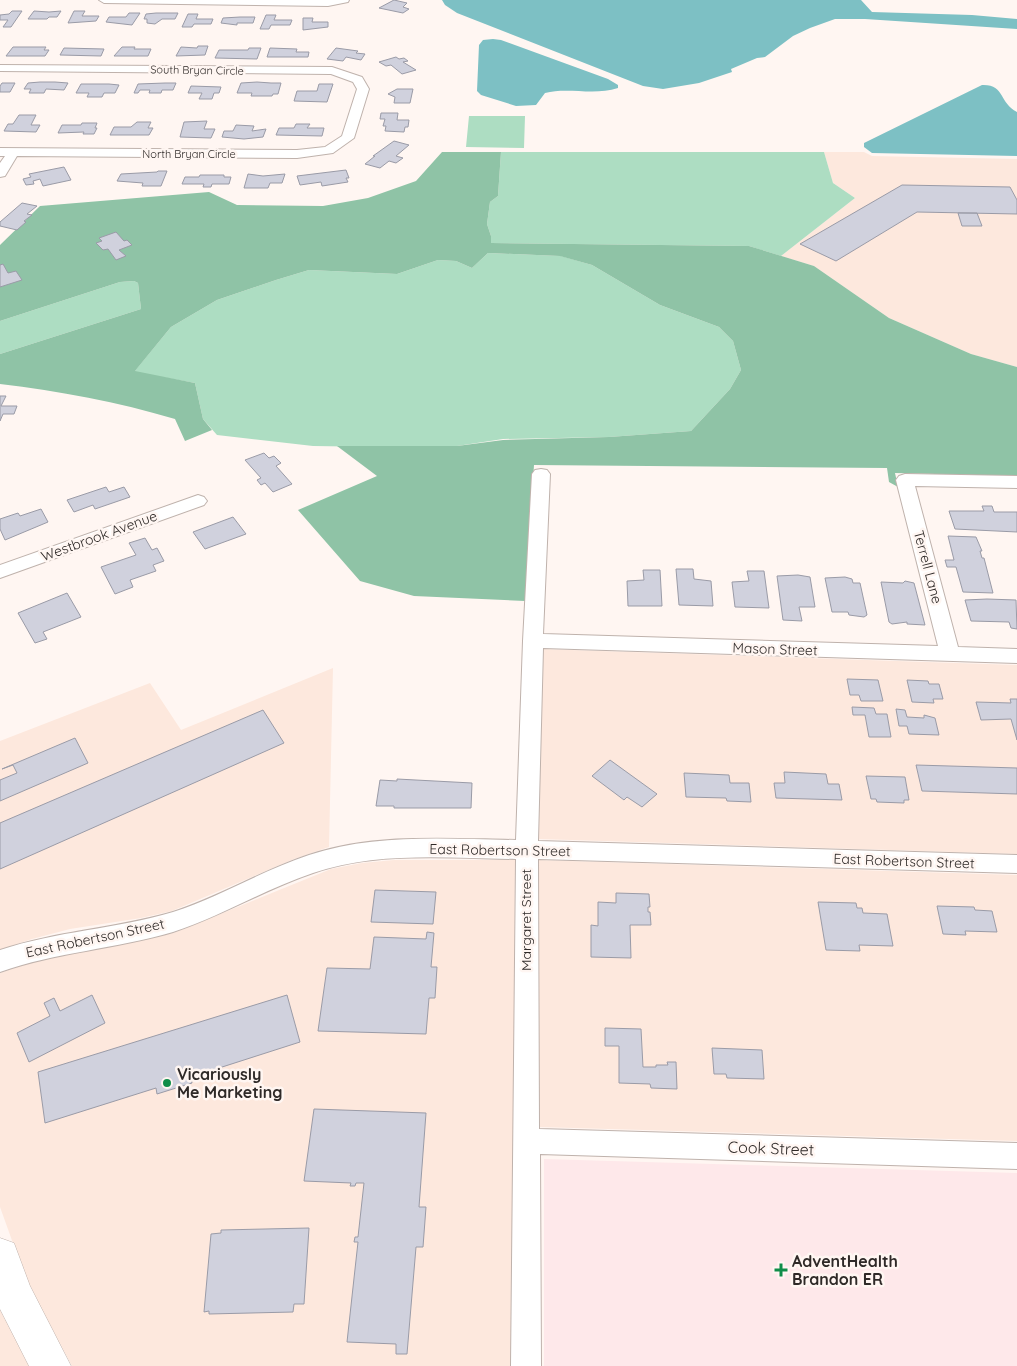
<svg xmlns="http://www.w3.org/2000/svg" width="1017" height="1366" viewBox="0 0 1017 1366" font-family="Quicksand,sans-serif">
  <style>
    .built { fill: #fde8dd }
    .medical { fill: #fee8ea }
    .green { fill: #adddc2 }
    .forest { fill: #8fc3a6 }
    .water { fill: #7dc0c4 }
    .building { fill: #d0d1dd; stroke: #9a9ba7 }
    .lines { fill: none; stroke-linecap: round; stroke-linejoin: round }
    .street-casing { stroke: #bfb2ac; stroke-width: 2 }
    .secondary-casing { stroke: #bfb2ac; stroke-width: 1 }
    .street { fill: #fff; fill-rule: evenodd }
    .secondary { fill: #fff; fill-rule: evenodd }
    .poi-dot { fill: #108d49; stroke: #fff6f2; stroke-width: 2 }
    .labels { text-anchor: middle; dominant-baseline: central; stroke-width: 5; stroke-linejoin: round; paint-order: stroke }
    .far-street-label { font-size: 11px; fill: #2f2a28; stroke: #fff6f2 }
    .street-label { font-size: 14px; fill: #2f2a28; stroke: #fff6f2 }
    .near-poi-label { font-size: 16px; font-weight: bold; fill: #2f2a28; stroke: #fff6f2; text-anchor: start }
    .near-street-label { font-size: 16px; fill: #2f2a28; stroke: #fff6f2 }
  </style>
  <rect width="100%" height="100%" fill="#fff6f2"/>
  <path class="built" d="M824 152H864L872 156 1017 159V367L971 354 889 318 814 266 781 256 855 198 833 183Z
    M542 649 1017 665V854L538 839Z
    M333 668 329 847 294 859 172 911 141 918 70 929 32 939 0 950V741L150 683 181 730Z
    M394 860H515L512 1366H72L28 1285 0 1207V973L34 961 68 952 140 941 176 932 331 869 362 863Z
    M538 860 1017 875V1141L539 1127Z
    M0 1309 5 1320 6 1319 31 1366H0Z"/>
  <path class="medical" d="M544 1159 1017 1173V1366H544Z"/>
  <path class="green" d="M469 116H525L524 148 466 147Z
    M501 152H824L833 183 855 198 781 256 749 246 490 243 491 236 487 224 490 202 498 196Z
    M488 253 561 256 592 265 660 305 719 327 733 341 741 370 730 389 691 431 609 437 503 439 457 446 381 447 313 446 217 435 203 419 195 383 134 372 171 327 217 300 276 280 309 270 397 274 438 260 456 261 472 268Z
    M134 281 138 283 141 309 0 354V321L120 282Z"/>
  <path class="forest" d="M442 152H501L498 196 490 202 487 224 491 236V243L749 246 814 266 889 318 971 354 1017 367V476L895 473 898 487 889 482 887 468 534 465 525 601 414 596 360 581 298 510 377 476 337 446H457L503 440 609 437 691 431 730 389 741 370 733 341 719 327 660 305 592 265 560 256 488 253 472 268 456 261 438 260 397 274 309 270 276 280 217 300 171 327 135 371 195 383 203 419 212 430 185 441 175 419C118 402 59 391 0 384V354L141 309 138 283 134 281 120 282 0 321V245L40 206 209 192 237 205 323 206 368 198 416 181Z"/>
  <path class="water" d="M442 0H861L872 12 972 15 1017 19V29L865 19H835L810 28 793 36 765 57 757 58 731 69 732 72 699 83 663 89 643 86 457 13 445 5Z
    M493 39 501 40 608 79 618 85V88C594 96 568 87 545 93L536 105 516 106 481 95 477 91 479 45 483 40Z
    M982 85C1005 84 999 103 1017 112V156L872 153 864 147V143Z"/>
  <path class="building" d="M394 0 407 3 403 7 409 9 403 13 379 8Z
    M12 11H22L11 27H3L8 20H0V15L9 14Z
    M34 11 49 12 61 11 57 17H49L47 19H28Z
    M74 11H85L82 16H99L96 21 68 23Z
    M129 13H140L132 25 106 22 109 17H126Z
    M156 13H178L175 19H162L155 24 147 23V19H144L146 14Z
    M188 14H198L196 19H213L211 24H194L192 27H182Z
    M266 15H276L274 20H292L290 25H271L269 29H260Z
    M240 17H255L253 23H237V25L221 23 223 18Z
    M303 18H313L312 22H328V27L303 30Z
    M198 46H208L205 55 176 56 181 47 197 48Z
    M13 47H46L44 50H49L45 56H6Z
    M122 47H135L134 49H151L148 56H114Z
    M64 48 104 49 101 56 60 55Z
    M249 48H261L257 59 215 58 219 50H248Z
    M270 48 297 49 296 52H309L308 57H267Z
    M336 48 358 51 356 53 365 54 361 60 346 57 343 61 327 59Z
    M396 57 399 59 404 58 408 61 403 62 416 70 402 74 391 65 386 66 379 62Z
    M40 82H55L68 83 64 90 46 89 44 93H29L31 89H24L28 83Z
    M257 82 271 83H281L278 94H273L272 96H251L252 93H237L241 83Z
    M2 83H15L10 92H0V86Z
    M165 83H176L173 90H162L161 93H149L150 90H140L138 93H134L138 84Z
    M81 84H109L119 85 115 93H104L102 97H87L89 93H76Z
    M319 84H333L327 102 294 101 297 91H317Z
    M191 86 221 87 219 93H214L212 99H199L202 93H188Z
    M397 89H413L410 103H394L395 97 388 94Z
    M381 113H398L397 120H409L408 127H405L404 132 385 131 386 126H383L385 119H380Z
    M19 115H36L31 125H40L36 132 4 131 8 124H13Z
    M207 121 204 129H215L211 138 180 137 184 122Z
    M137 122H151L148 128H153L149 135H110L114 127H131Z
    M82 123H97L95 128H97L94 134H83L84 132 58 133 62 125H81Z
    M296 124H310L307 128H324L322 136 276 135 279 128H294Z
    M236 125 254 126 252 131 266 129 263 137 244 139 222 137 224 131H233Z
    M394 141 409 145 396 156 403 158 396 163 389 161 380 168 365 164 375 156H373Z
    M64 167 71 180 43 186 40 179 33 181 34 184 26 185 23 179 31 177 29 174Z
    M346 170 349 178H346L348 182 322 186 321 182 300 185 297 176Z
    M158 171H167L161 186H142L143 183 117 181 121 174 157 172Z
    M248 174 263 176 285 174 282 183H270L268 188H244Z
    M200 175H224V177H231L229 184H212L211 187H203L204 184H182L185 177H199Z
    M902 185 1010 187 1017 200V214L917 212 836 261 800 244Z
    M22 203 37 206 27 214 32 215 24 221 26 222 17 230 0 226V222Z
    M958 213H977L982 226H962Z
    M116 232 124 241 127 240 132 245 119 250 126 256 116 260 108 249 103 250 96 243 102 241 99 238Z
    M3 264 8 273 16 271 22 280 0 287V265Z
    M0 396H6L1 406H17L14 414H3L0 421Z
    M264 453 269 458 274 456 281 463 276 466 292 484 273 492 265 483 261 485 257 480 261 478 245 460Z
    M106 487 109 492 124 487 130 497 95 509 93 505 74 512 67 500Z
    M982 506H992L994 512H1017V532L955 529 949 511H984Z
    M41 509 48 522 5 540 0 529V519L18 513 20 516Z
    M233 517 246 534 205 549 193 532Z
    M948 536 976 537 982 551H980L982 558H984L993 593 963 592 956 567H947L945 560H954Z
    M145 538 152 550 157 548 164 561 153 565 156 571 130 580 133 587 115 594 101 567 136 555 129 543Z
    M676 569H693L694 579 711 581 713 606 679 605Z
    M643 570H660L662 606H628L627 581 644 580Z
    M747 571H764L769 608 735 607 732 582 749 581Z
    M798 575 810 577 815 607H799L802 621 783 620 777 576Z
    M845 577 852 579 853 583H860L867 615 864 617 849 615 848 612H832L825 578Z
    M905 581 914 583 925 625 907 624V622L892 624 889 622 881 582 903 583Z
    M67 593 81 617 43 632 47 639 35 643 18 613Z
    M987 599 1016 600 1017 629 1011 628 1009 622 971 621 965 600Z
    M847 679 878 680 883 701H861L859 695H850Z
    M907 680 928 681 929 684H939L943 699H933L934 703 912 702Z
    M1010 699H1017V740L1011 719 981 720 976 702 1011 703Z
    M852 707 874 708 876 714H887L891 737H869L865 715H853Z
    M896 709 905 710 907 717 924 718V715L935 718 939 735 909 734 907 726H899Z
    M263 710 284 743 0 869V823Z
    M75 738 88 763 0 801V780L17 773 13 765 2 769Z
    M610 760 657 794 642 807 627 797 624 800 592 776Z
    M916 765 1017 768V794L922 791Z
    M784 772 826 774 828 784H839L842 800 776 798 774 783H785Z
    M684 773 729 775 730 783H749L751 802 727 801 726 798 686 797Z
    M866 776 905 777 909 800H904V803L877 802 876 799H871Z
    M397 779 472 783 471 808H394V806H376L380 780 397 781Z
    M375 890 436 892 433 924 371 922Z
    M616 893 649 894 650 907H648V912H650L651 925H630L631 958 591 957V925L598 926V902L616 903Z
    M818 902 856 903 857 908H862L863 913 887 914 893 946 859 945 860 951 826 950Z
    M937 906 974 907 975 910 992 911 997 932 965 931 966 935 943 934Z
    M427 932 434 933 431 967H437L435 998H429L426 1034 318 1031 327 968 370 969 374 937 426 939Z
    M92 995 105 1023 29 1062 17 1033 50 1016 44 1003 54 998 60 1011Z
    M287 995 300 1042 191 1077 192 1083 157 1094 156 1088 45 1123 38 1072Z
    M605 1028 641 1029 643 1067H656V1065H668L667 1062H676L677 1089 651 1088 650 1084 619 1083V1046H605Z
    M712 1048 762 1050 764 1079 727 1078 726 1074H714Z
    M314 1109 426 1113 419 1207H426L423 1247H416L407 1354H396V1344L347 1342 358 1242H354L355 1237H358L364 1183H356L355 1186H350L351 1183 304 1181Z
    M309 1228 304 1304H294L293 1312 209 1314V1311L204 1312 211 1234 221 1233V1230Z"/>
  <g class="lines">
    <g class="street-casing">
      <path id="street" d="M99 0H349L348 2 328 6 104 3Z
        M0 65 332 67 362 77 369 89 354 138 333 153 297 158 17 156 5 176 0 177V163L5 156H0V148L297 150 325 147 342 136 357 89 353 82 331 74 0 71Z
        M541 469 547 470 550 474 543 634 938 646 896 480 899 476 905 474 1017 476V488L915 486 958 647 1017 649V663L543 648 538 841 1017 855V873L538 859 539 1129 1017 1143V1169L540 1154 541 1366H511L516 859C449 858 376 851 313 873 265 889 222 916 173 932 116 949 56 952 0 972V950C57 931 116 929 173 912 220 897 263 870 309 855 375 833 448 839 516 840L523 641 532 474 535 470Z
        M198 495 204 497 207 501 204 505 0 578V565Z"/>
    </g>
    <g class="secondary-casing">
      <path id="secondary" d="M0 1238 14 1243 30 1286 71 1366H29L0 1309Z"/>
    </g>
    <use href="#street" class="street"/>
    <use href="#secondary" class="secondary"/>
  </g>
  <g class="poi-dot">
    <circle cx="167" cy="1083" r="5"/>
    <path d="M778.5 1262.5h5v5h5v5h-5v5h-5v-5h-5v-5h5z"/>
  </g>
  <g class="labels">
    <g class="far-street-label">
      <text transform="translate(197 70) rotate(1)">South Bryan Circle</text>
      <text x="189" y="154">North Bryan Circle</text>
    </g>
    <g class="street-label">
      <text transform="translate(99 536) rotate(-20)">Westbrook Avenue</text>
      <text transform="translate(928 567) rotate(75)">Terrell Lane</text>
      <text transform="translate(775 649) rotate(2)">Mason Street</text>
      <text transform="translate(500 850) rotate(1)">East Robertson Street</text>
      <text transform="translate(904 861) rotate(2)">East Robertson Street</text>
      <text transform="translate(526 920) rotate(-90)">Margaret Street</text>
      <text transform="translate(95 938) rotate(-12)">East Robertson Street</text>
    </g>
    <g class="near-poi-label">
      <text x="177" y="1074">Vicariously<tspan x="177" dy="18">Me Marketing</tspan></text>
      <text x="792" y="1261">AdventHealth<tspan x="792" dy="18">Brandon ER</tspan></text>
    </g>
    <g class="near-street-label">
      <text transform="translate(771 1148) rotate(2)">Cook Street</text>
    </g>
  </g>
</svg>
